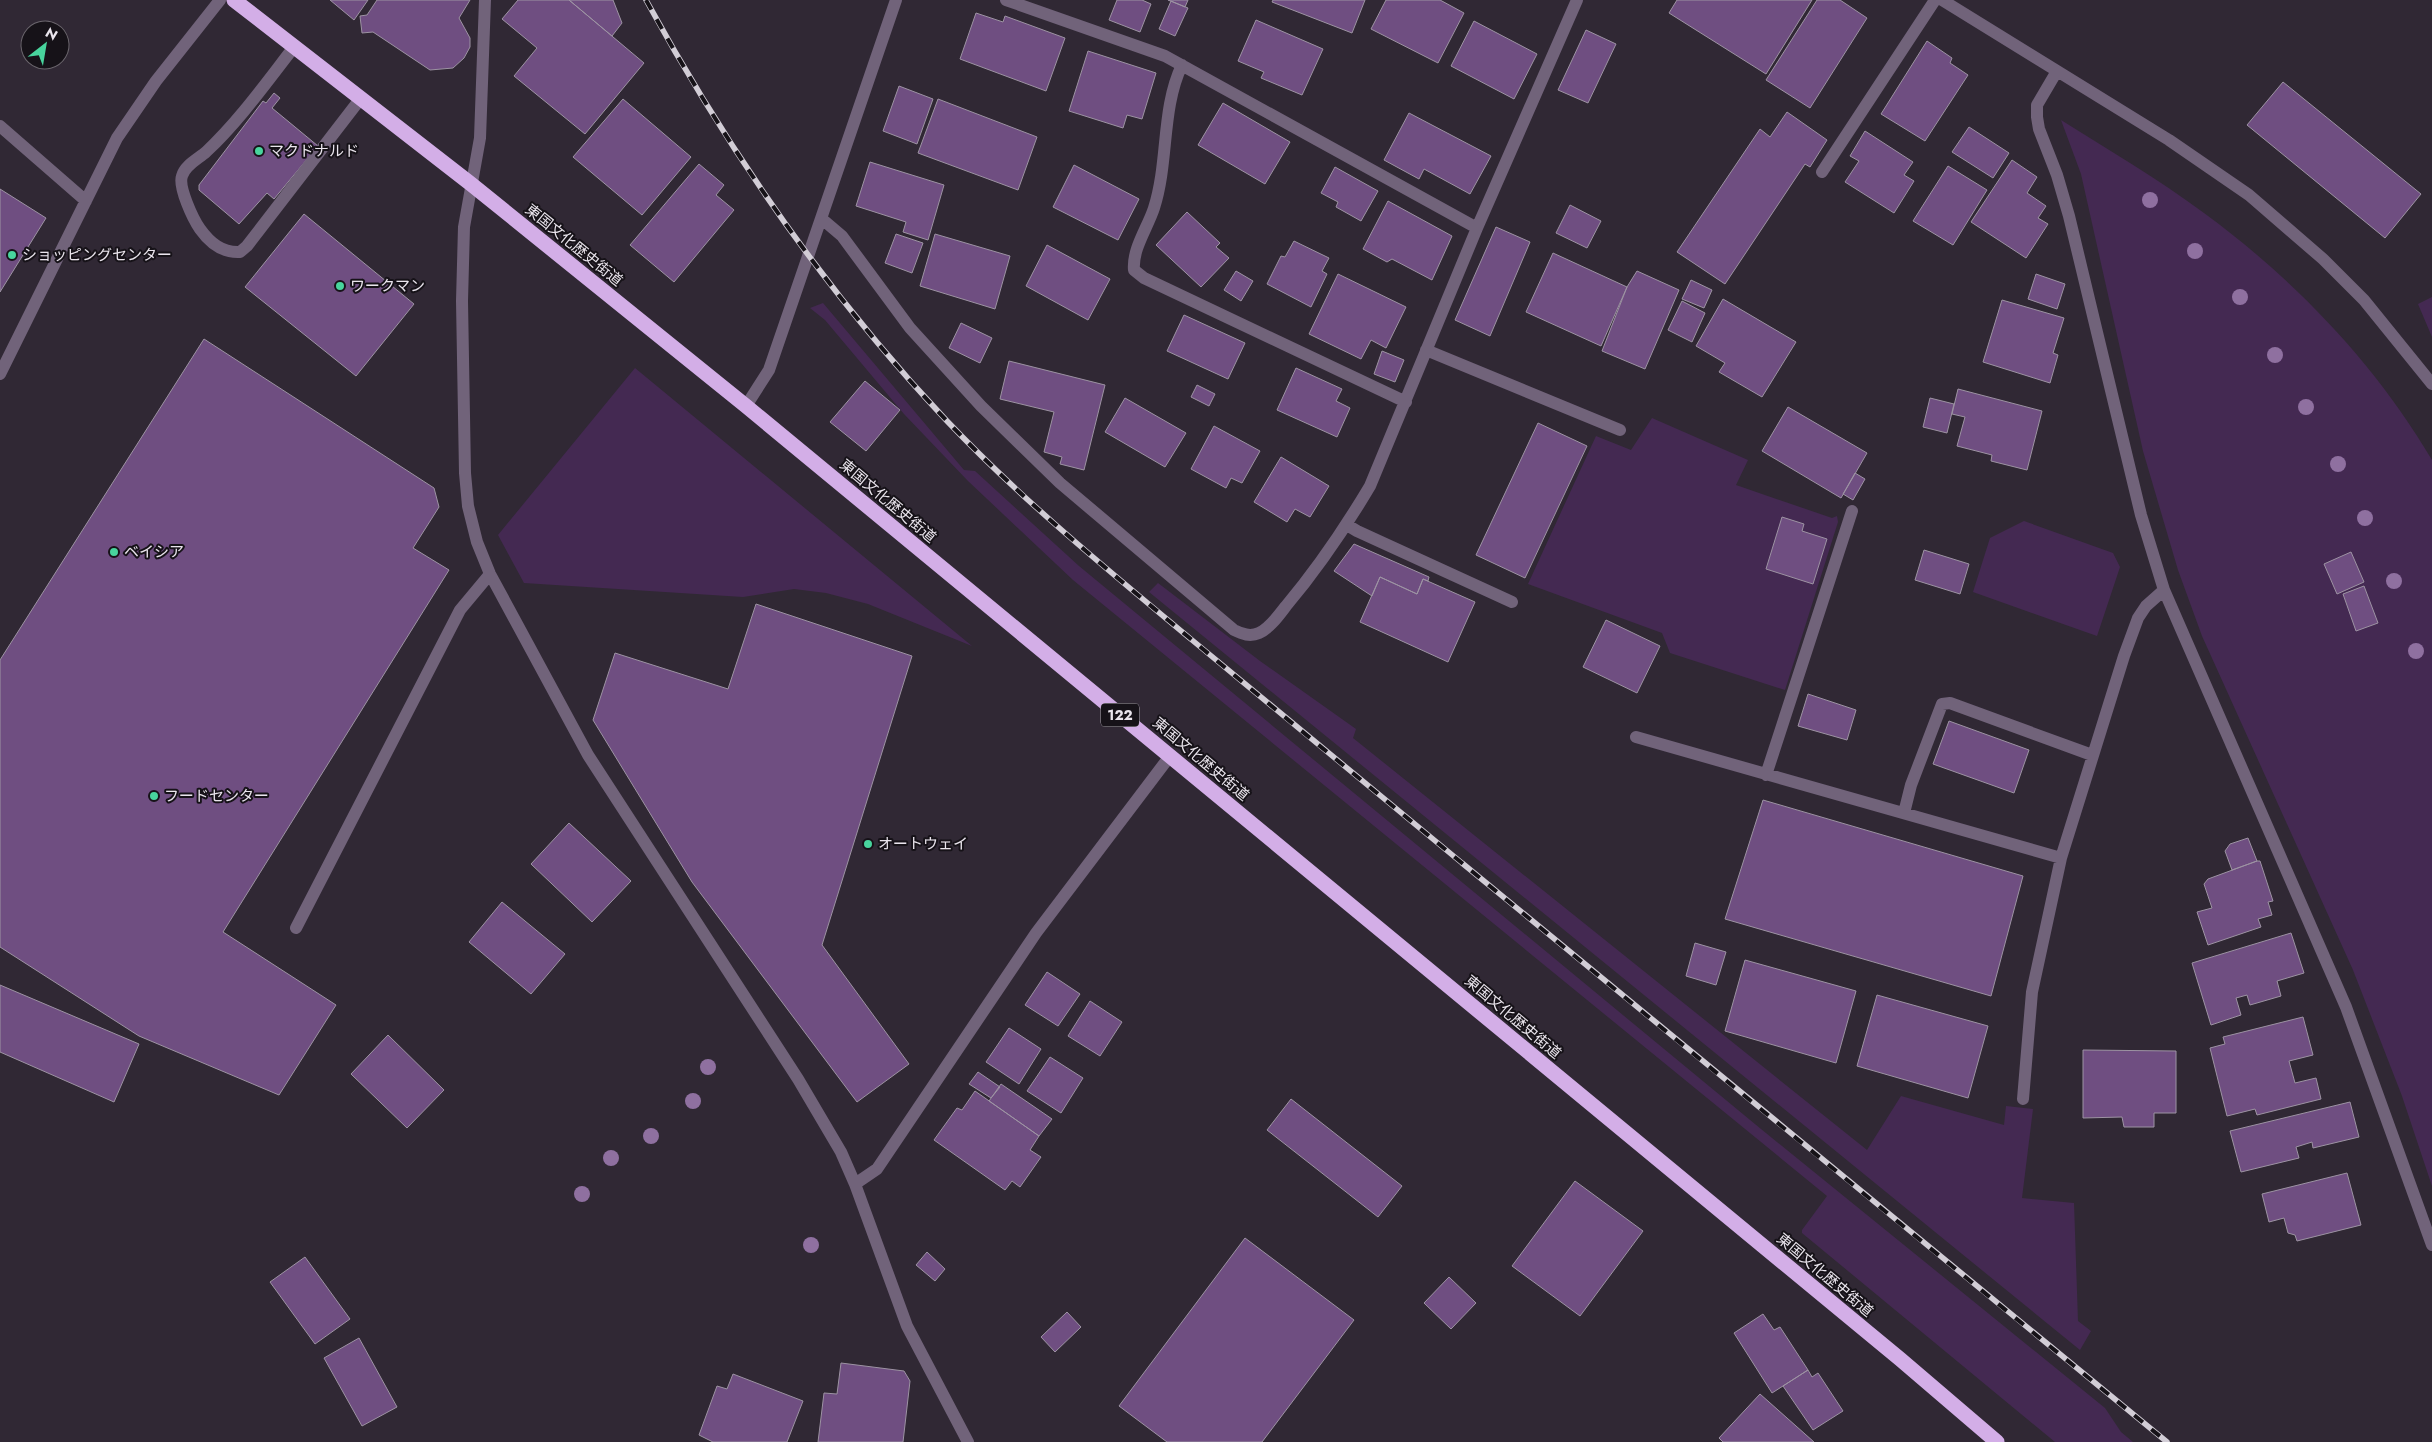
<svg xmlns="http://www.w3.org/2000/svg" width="2432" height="1442" viewBox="0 0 2432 1442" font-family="Jost,'Noto Sans JP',sans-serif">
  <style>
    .green { fill: #442952 }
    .building { fill: #6f4e81; stroke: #9d93a3 }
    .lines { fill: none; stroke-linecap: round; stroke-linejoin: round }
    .minor { stroke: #71637a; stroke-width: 12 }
    .highway { stroke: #d3aee7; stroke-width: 15 }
    .rail-casing { stroke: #d2cdd6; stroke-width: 5.5 }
    .rail { stroke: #161218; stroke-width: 4; stroke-dasharray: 11; stroke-linecap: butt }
    .tree { fill: #8f70a0 }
    .poi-dot { fill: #48d49d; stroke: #161218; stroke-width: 2 }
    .labels { text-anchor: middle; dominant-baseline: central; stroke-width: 4; stroke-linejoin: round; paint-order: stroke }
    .shield { fill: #161218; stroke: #aaa6ad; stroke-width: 1 }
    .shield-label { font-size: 14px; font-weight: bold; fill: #eae5ed }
    .poi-label { font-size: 15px; fill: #eae5ed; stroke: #161218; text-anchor: start }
    .street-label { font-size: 15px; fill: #eae5ed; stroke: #161218 }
  </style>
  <rect width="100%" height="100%" fill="#302834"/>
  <path class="green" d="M2061 120C2109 150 2158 179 2204 213 2294 279 2375 363 2432 460V1186L2402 1096 2353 970 2202 636 2178 570 2143 451 2081 174Z
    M2432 297V337L2418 304Z
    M823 303 964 470 975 471 1079 566 1761 1129 2105 1408 2121 1432 2133 1442H2055L1802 1233V1230L1827 1196 1073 580 968 481 904 414 825 320 810 308Z
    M635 368 972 646 868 604 826 593 794 589 743 597 524 583 498 535Z
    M1652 418 1748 460 1736 485 1832 518 1837 516 1838 522 1785 690 1670 653 1662 633 1528 584 1596 436 1631 450Z
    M2024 521 2113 553 2120 567 2097 636 1973 592 1990 538Z
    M1158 583 1260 661 1356 729 1353 738 1867 1150 1901 1096 2004 1125 2006 1106 2033 1109 2022 1198 2074 1203 2078 1321 2091 1331 2080 1350 1149 592Z"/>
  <path class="building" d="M330 0H368L354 20Z
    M377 0H470L459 18 470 38V47L464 58 453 68 430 70 373 32 362 33 360 16 367 15Z
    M518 0H569L644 63 585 134 514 76 537 48 502 19Z
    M569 0H613L622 23 612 36Z
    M1117 0H1142L1151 4 1140 32 1109 20Z
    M1168 0H1188L1185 7Z
    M1273 0H1365L1352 33 1272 2Z
    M1386 0H1440L1464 13 1438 63 1371 29Z
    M1677 0H1812L1766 74 1669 13Z
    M1817 0H1840L1867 18 1810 108 1766 80Z
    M1171 1 1188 8 1175 36 1159 29Z
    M976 13 1003 22 1005 16 1065 38 1046 91 960 59Z
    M1256 20 1323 49 1302 95 1261 78 1264 72 1238 61Z
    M1474 21 1537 54 1514 99 1451 66Z
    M1586 30 1616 44 1588 103 1558 90Z
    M1927 41 1952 58 1950 63 1968 75 1925 141 1881 114Z
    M1088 51 1156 73 1142 119 1127 115 1123 128 1069 111Z
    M2283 82 2421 194 2385 238 2247 125Z
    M899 86 933 99 917 144 883 131Z
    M274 93 280 98 272 108 318 146 274 199 267 193 239 224 199 190V185L263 101 266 103Z
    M623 99 691 157 642 215 573 157Z
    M938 99 1037 137 1018 190 918 153Z
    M1223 103 1290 142 1265 184 1198 145Z
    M1787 112 1827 140 1810 167 1805 164 1725 284 1677 252 1760 129 1770 137Z
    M1409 113 1491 156 1470 194 1424 169 1419 179 1384 160Z
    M1969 127 2009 153 1993 178 1952 152Z
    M1865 131 1913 162 1904 175 1914 181 1894 213 1845 182 1859 161 1850 156Z
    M2012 160 2037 177 2027 193 2046 206 2038 218 2048 224 2026 258 1971 222Z
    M870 162 944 185 928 240 903 232 906 222 856 206Z
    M699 164 724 185 716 195 734 210 674 282 630 245Z
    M1074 165 1139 199 1118 240 1053 207Z
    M1948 166 1987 190 1953 245 1913 221Z
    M1335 167 1378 191 1361 221 1336 207 1338 202 1321 193Z
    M0 189 46 218 0 292Z
    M1388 201 1452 236 1432 280 1392 259 1387 262 1363 249Z
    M1570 205 1601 221 1587 248 1556 233Z
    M1187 212 1220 243 1216 247 1229 258 1201 287 1156 245Z
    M304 214 414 304 356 376 245 287Z
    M1496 227 1530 242 1490 336 1455 320Z
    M896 234 923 243 912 273 885 263Z
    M935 234 1010 256 995 309 920 286Z
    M1294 241 1329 258 1322 271 1327 274 1311 307 1267 284 1281 256 1285 257Z
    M1047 245 1110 279 1088 320 1026 286Z
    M1553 253 1627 287 1601 346 1526 312Z
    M1236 271 1253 281 1241 301 1224 290Z
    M1637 271 1679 290 1645 369 1602 351 1627 287Z
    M1338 274 1406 307 1386 348 1371 340 1361 359 1309 334Z
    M2036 274 2065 284 2057 309 2028 299Z
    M1691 280 1712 290 1704 308 1682 299Z
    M1723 299 1796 342 1762 397 1719 372 1725 363 1696 346Z
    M2002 300 2064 318 2053 353 2058 355 2050 383 1983 362Z
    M1682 301 1705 313 1692 342 1668 330Z
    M1184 315 1245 343 1228 379 1167 351Z
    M961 323 992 338 980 363 949 348Z
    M204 339 434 488 439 507 413 548 449 570 223 932 336 1005 279 1095 139 1036 0 947V660Z
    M1382 351 1404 360 1395 382 1374 374Z
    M1009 361 1105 385 1084 470 1060 464 1062 457 1044 452 1054 412 1000 399Z
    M1296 368 1342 389 1336 401 1350 408 1337 437 1277 410Z
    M865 381 900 410 866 451 830 422Z
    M1197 385 1215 394 1209 406 1191 397Z
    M1958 389 2042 411 2027 470 1991 461 1992 455 1957 446 1965 417 1952 414Z
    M1125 398 1186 433 1165 467 1105 432Z
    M1930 398 1954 404 1947 433 1923 427Z
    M1788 407 1867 453 1841 498 1762 451Z
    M1538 423 1587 446 1525 578 1476 555Z
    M1214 426 1260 451 1242 483 1231 478 1226 488 1191 469Z
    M1281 457 1329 486 1310 517 1295 509 1287 522 1254 502Z
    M1855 473 1865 479 1853 500 1843 494Z
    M1782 517 1804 524 1802 531 1827 539 1813 584 1766 569Z
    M1354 544 1429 577 1428 581 1423 579 1417 594 1380 577 1372 596 1334 571Z
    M1924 550 1969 564 1960 594 1915 580Z
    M2351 552 2364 582 2337 594 2324 564Z
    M1380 577 1417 594 1423 579 1475 602 1448 662 1360 622Z
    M2364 586 2378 623 2356 631 2343 594Z
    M756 604 912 656 822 945 909 1064 857 1102 692 882 593 720 615 653 728 689Z
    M1606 620 1660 646 1637 693 1583 667Z
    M1808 694 1856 710 1847 740 1798 726Z
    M1949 721 2029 750 2014 793 1933 764Z
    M1763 800 2023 876 1991 996 1725 919Z
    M569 823 631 881 592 922 531 864Z
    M2248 838 2257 861 2232 870 2225 851 2230 844Z
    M2257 861H2260L2273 901 2268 902 2272 915 2258 919 2261 927 2208 945 2197 912 2212 908 2204 884 2208 879Z
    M502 902 565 954 531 994 469 942Z
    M2291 933 2304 973 2277 981 2281 996 2250 1005 2247 995 2236 998 2241 1015 2211 1025 2192 963Z
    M1695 943 1726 952 1716 985 1686 976Z
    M1745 960 1856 991 1836 1063 1725 1031Z
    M1047 972 1080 994 1058 1026 1025 1005Z
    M0 985 139 1044 114 1102 0 1052Z
    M1877 995 1988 1026 1968 1098 1857 1066Z
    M1090 1001 1122 1022 1100 1056 1068 1036Z
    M2303 1017 2313 1055 2289 1061 2295 1083 2316 1078 2321 1099 2257 1115 2255 1109 2227 1116 2210 1048 2225 1044 2223 1037Z
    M1009 1028 1041 1049 1019 1084 986 1062Z
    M388 1035 444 1090 407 1128 351 1074Z
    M2083 1050 2176 1051V1113H2154V1127H2124L2122 1117 2083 1118Z
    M1050 1057 1083 1078 1061 1113 1027 1091Z
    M978 1072 1000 1087 991 1098 969 1084Z
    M1001 1084 1052 1119 1039 1136 989 1101Z
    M975 1091 1039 1136 1030 1150 1041 1157 1020 1187 1012 1181 1005 1190 934 1140 957 1108 962 1110Z
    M1291 1099 1402 1186 1378 1217 1267 1130Z
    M2350 1102 2359 1137 2313 1148 2312 1142 2296 1147 2299 1158 2241 1172 2230 1131Z
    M2347 1173 2361 1225 2297 1241 2295 1235 2288 1233 2284 1218 2269 1222 2262 1194Z
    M1575 1181 1643 1231 1580 1316 1512 1266Z
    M1245 1238 1354 1320 1262 1442H1167L1119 1406Z
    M927 1252 945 1269 935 1281 916 1265Z
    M305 1257 350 1319 315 1344 270 1282Z
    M1449 1277 1476 1303 1451 1329 1424 1303Z
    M1067 1312 1081 1327 1055 1352 1041 1337Z
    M1763 1314 1774 1330 1780 1327 1808 1370 1772 1393 1734 1333Z
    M359 1338 397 1407 362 1426 324 1358Z
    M841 1363 904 1371 910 1381 903 1442H818L824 1393 837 1394Z
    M1808 1370 1812 1377 1818 1373 1843 1411 1813 1430 1783 1386Z
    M733 1374 803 1401 787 1442H713L699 1435 717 1386 727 1389Z
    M1760 1394 1814 1442H1723L1719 1438Z"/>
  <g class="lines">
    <path class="minor" d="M485 0 480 138 464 227 462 301 465 473 468 506 477 542 490 574 588 755 798 1079 841 1152 855 1184 907 1326 968 1442
      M1006 0 1165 56 1477 228
      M1942 0 2169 140 2249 195 2323 259 2364 300 2432 384
      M294 47C266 83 239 121 206 152 198 159 185 165 182 176 178 187 193 219 200 229 210 243 222 253 240 252L247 246 361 98
      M1182 65C1161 109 1169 161 1154 208 1148 227 1132 249 1134 270L1144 278 1406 402
      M2057 71 2037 105V117L2039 129 2057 175 2069 216 2141 515 2164 590 2346 1007 2432 1245
      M0 126 86 201
      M1822 172 1935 0
      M822 219 842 236 910 328 981 406 1060 483 1234 630C1242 634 1250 637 1259 633 1270 628 1279 615 1286 606 1318 568 1345 528 1370 486L1477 228 1577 0
      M1426 350 1620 430
      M0 374 117 138 156 81 220 0
      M746 406 769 370 896 0
      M1347 525 1357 531 1512 602
      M1636 737 2061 858
      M1766 775 1852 511
      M1904 813 1911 785 1942 704 1950 703 2092 755
      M296 928 460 610 490 574
      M2023 1099 2032 992 2061 858 2124 656 2138 618 2146 606 2164 590
      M855 1184 877 1169 1036 933 1170 756"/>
    <path class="highway" d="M234 0 471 184 746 406 1900 1359 1997 1442"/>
    <g class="rail-casing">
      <path id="rail" d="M646 0C729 152 828 295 947 421 1023 501 1108 570 1192 640 1282 715 1372 789 1462 863 1697 1057 1932 1250 2167 1442"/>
    </g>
    <use href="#rail" class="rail"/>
  </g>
  <g class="tree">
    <circle cx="2150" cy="200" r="8"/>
    <circle cx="2195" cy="251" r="8"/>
    <circle cx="2240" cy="297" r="8"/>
    <circle cx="2275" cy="355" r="8"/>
    <circle cx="2306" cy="407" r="8"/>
    <circle cx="2338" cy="464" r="8"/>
    <circle cx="2365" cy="518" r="8"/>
    <circle cx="2394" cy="581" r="8"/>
    <circle cx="2416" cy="651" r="8"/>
    <circle cx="708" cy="1067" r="8"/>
    <circle cx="693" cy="1101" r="8"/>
    <circle cx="651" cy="1136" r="8"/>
    <circle cx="611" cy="1158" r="8"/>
    <circle cx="582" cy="1194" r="8"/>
    <circle cx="811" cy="1245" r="8"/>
  </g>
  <g class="poi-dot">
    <circle cx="259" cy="151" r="5"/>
    <circle cx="12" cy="255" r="5"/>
    <circle cx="340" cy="286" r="5"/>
    <circle cx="114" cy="552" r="5"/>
    <circle cx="154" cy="796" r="5"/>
    <circle cx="868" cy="844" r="5"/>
  </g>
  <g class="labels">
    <rect class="shield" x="1101" y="703.5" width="38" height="23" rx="4"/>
    <g class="shield-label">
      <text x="1120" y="715">122</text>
    </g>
    <g class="poi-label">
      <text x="269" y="151">マクドナルド</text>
      <text x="22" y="255">ショッピングセンター</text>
      <text x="350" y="286">ワークマン</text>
      <text x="124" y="552">ベイシア</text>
      <text x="164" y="796">フードセンター</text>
      <text x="878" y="844">オートウェイ</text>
    </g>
    <g class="street-label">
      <text transform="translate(574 245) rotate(39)">東国文化歴史街道</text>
      <text transform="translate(888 501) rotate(40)">東国文化歴史街道</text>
      <text transform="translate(1201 759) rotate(40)">東国文化歴史街道</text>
      <text transform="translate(1513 1017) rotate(40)">東国文化歴史街道</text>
      <text transform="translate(1825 1275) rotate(40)">東国文化歴史街道</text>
    </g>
  </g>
  <g transform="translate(45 45) rotate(31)"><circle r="24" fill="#161218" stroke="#6b666d"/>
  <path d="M0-4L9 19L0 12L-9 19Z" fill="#48d49d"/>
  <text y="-8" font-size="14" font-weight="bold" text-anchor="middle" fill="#eae5ed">N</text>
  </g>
</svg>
